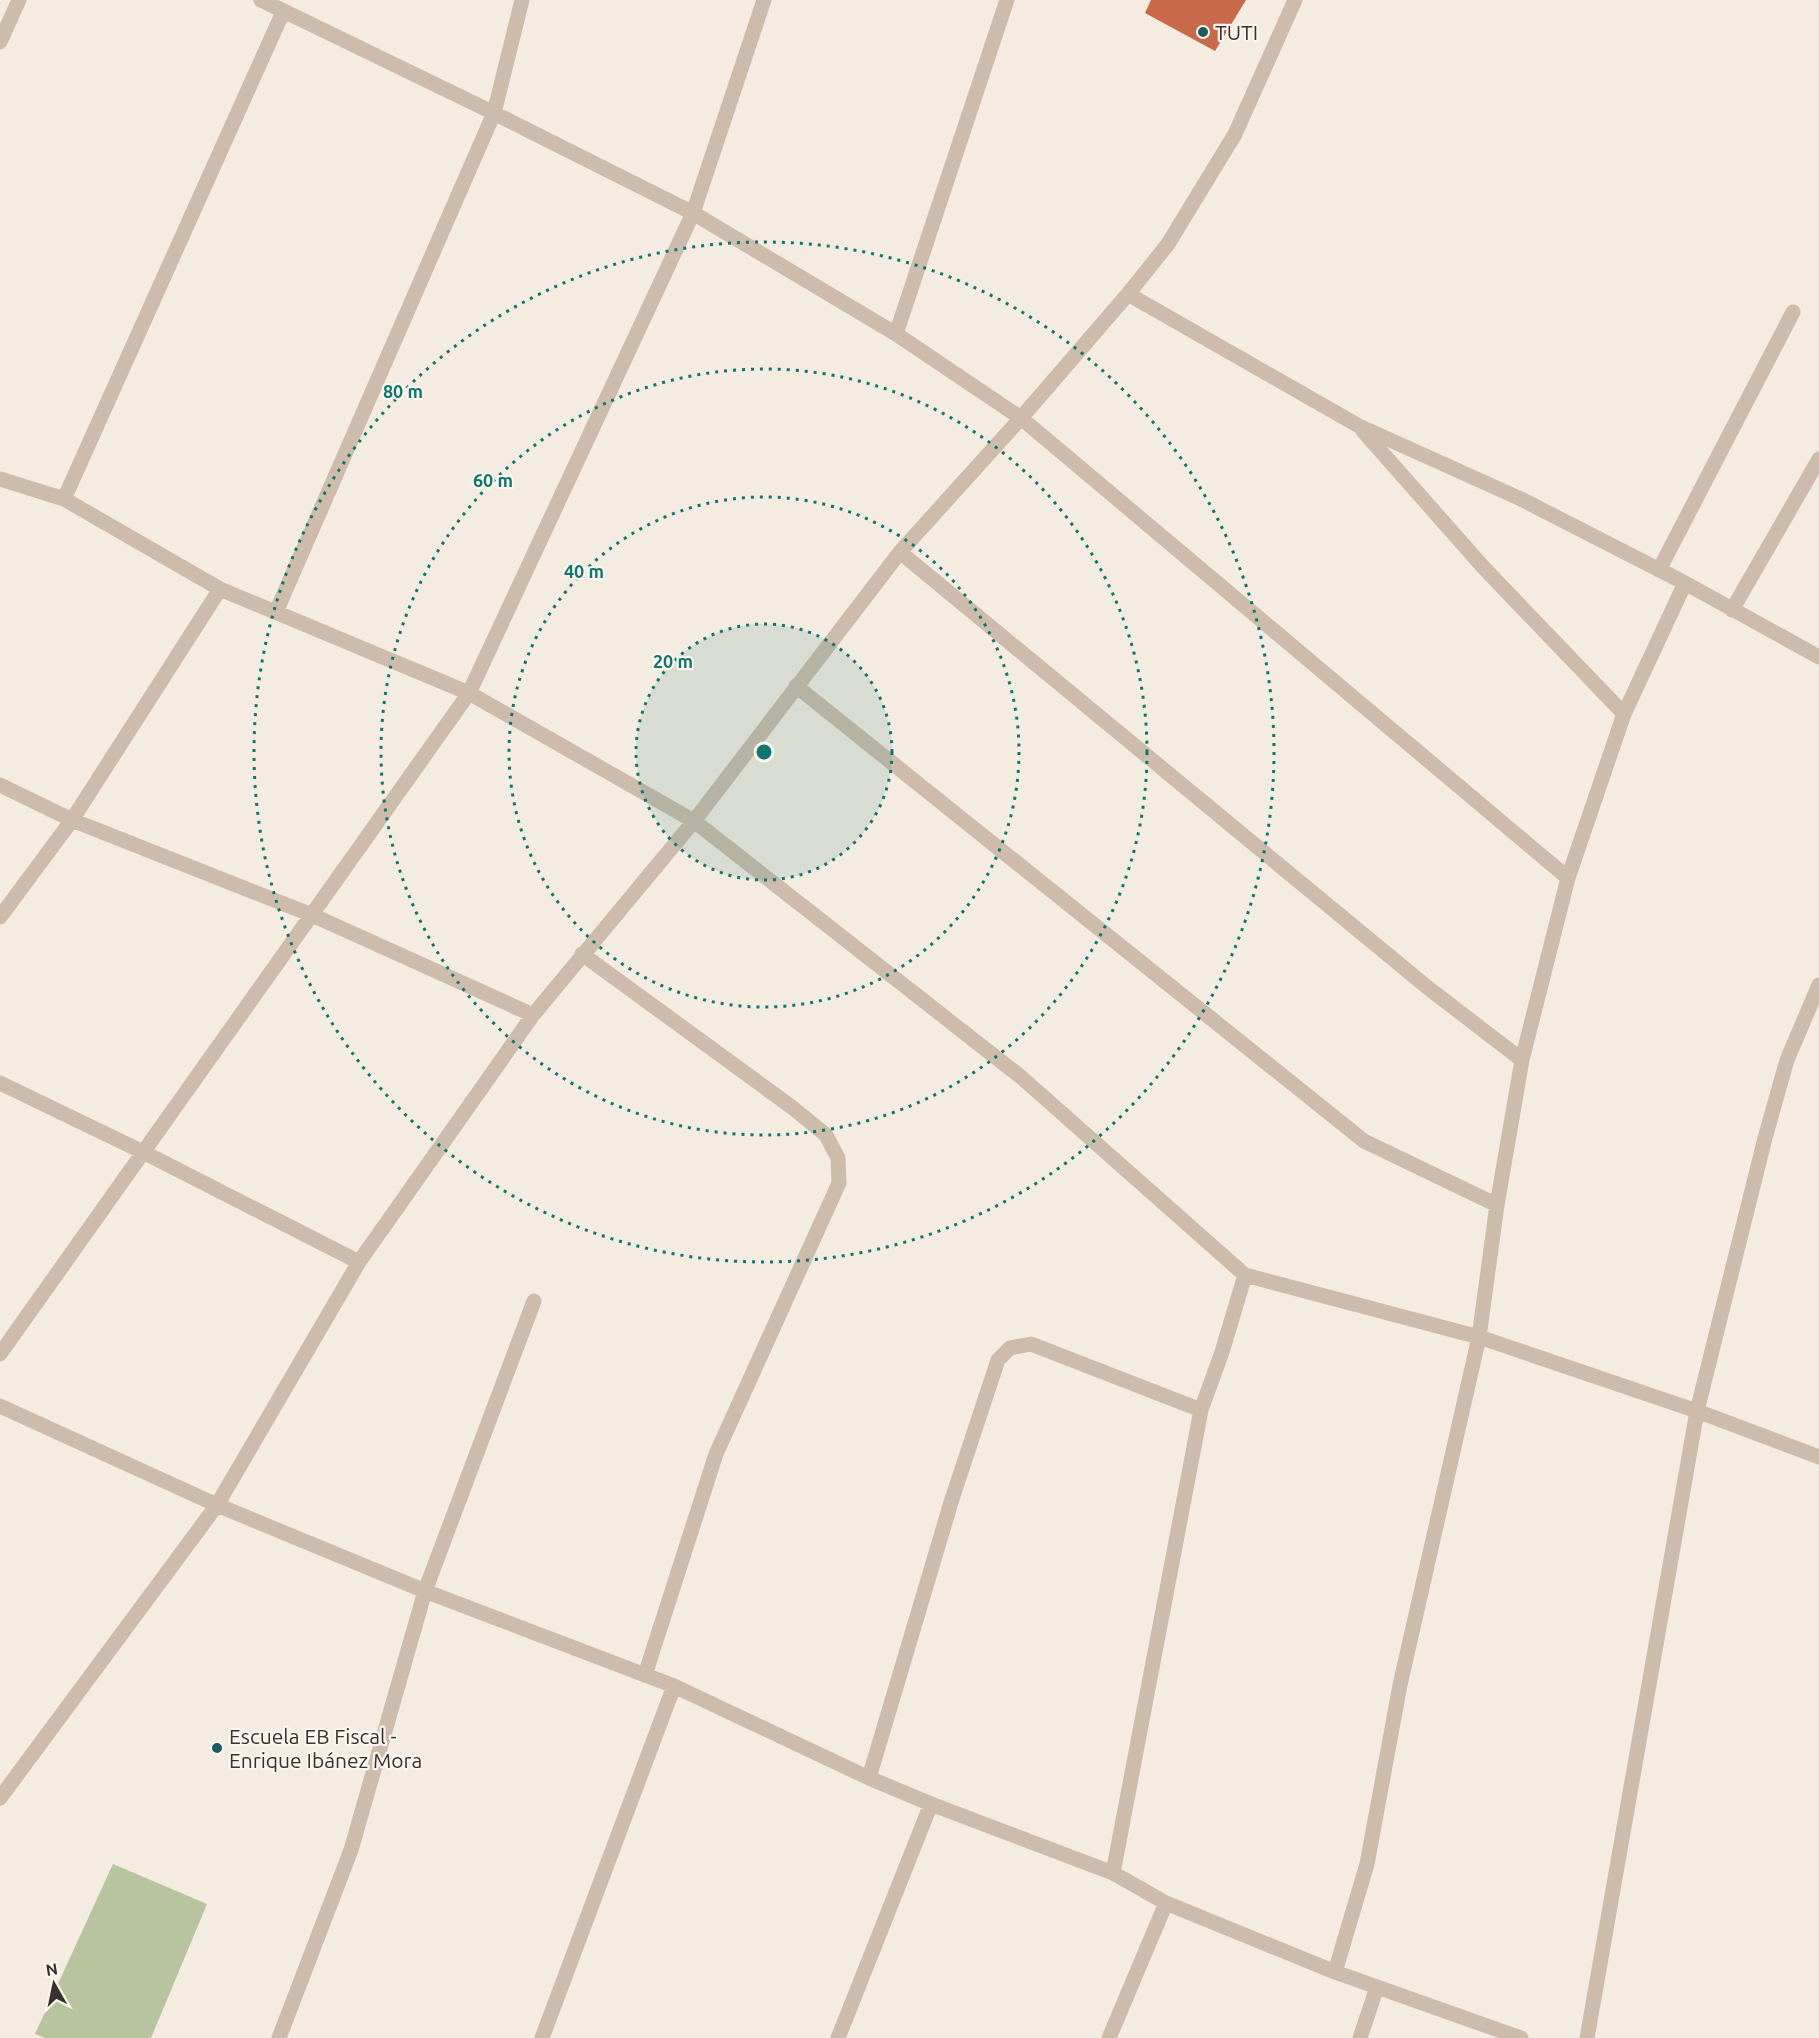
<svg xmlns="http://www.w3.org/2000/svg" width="1819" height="2038" viewBox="0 0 1819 2038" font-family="Ubuntu,sans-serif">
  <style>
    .green { fill: #b8c4a0 }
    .building { fill: #c8694b }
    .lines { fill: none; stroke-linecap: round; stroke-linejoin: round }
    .minor { stroke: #cdbbac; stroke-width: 15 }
    .ring { fill: none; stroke: #0f766e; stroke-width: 3; stroke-dasharray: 3 6 }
    .poi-dot { fill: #1f5a5e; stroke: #fbf5ee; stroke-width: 2 }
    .labels { text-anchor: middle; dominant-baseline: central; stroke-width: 4.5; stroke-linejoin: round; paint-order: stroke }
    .poi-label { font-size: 21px; fill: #3b302b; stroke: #fbf5ee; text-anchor: start }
    .centre { fill: #0f766e; stroke: #fbf5ee; stroke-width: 3 }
    .ring-label { font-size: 18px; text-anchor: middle; font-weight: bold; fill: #0f766e; stroke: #fbf5ee; stroke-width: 4.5; stroke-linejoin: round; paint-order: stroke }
  </style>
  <rect width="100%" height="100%" fill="#f4ebe1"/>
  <path class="green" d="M113 1864 207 1904 151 2038H45L35 2034Z"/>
  <path class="building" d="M1151 0H1246L1215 51 1145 13Z"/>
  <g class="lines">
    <path class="minor" d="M261 0 494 113 693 213 896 334 1021 418 1568 878
      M0 42 19 0
      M1128 294 1359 426 1521 499 1685 583 1819 657
      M896 334 1007 0
      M1363 431 1484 568 1624 714
      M0 479 64 499 283 12
      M64 499 220 589 469 693 694 821 1021 1077 1245 1275 1479 1337 1697 1411 1819 1457
      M900 552 1427 987 1522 1060
      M1659 570 1793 312
      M1732 610 1819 459
      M276 612 494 113 522 0
      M796 686 1364 1141 1497 1205
      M0 785 72 820 312 915 533 1015
      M0 917 72 820 220 589
      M582 954 793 1108 826 1135 838 1158 839 1183 716 1454 645 1675
      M0 1083 143 1152 359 1262
      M0 1354 469 693 693 213 764 0
      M0 1406 217 1505 425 1591 674 1686 869 1778 931 1804 1113 1873 1166 1903 1335 1972 1521 2038
      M869 1778 952 1499 998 1360 1010 1348 1031 1344 1201 1410
      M0 1798 217 1505 359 1262 533 1015 694 821 900 552 1021 418 1128 294 1168 244 1235 134 1295 0
      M1113 1873 1201 1410 1222 1352 1245 1275
      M1335 1972 1367 1864 1400 1685 1479 1337 1497 1205 1522 1060 1568 878 1624 714 1685 583
      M279 2038 351 1850 425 1591 534 1301
      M542 2038 674 1686
      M838 2038 931 1804
      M1109 2038 1166 1903
      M1360 2038 1377 1987
      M1587 2038 1697 1411 1765 1138 1787 1060 1819 985"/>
  </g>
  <circle cx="764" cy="752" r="128" fill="#0f766e" fill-opacity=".12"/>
  <g class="ring">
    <circle cx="764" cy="752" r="128"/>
    <circle cx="764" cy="752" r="255"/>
    <circle cx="764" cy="752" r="383"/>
    <circle cx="764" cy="752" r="510"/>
  </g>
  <g class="poi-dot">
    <circle cx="1203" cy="32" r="6"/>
    <circle cx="217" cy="1748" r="6"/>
  </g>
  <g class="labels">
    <g class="poi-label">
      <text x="1215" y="32">TUTI</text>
      <text x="229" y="1736">Escuela EB Fiscal -<tspan x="229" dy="24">Enrique Ibánez Mora</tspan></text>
    </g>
  </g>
  <circle cx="764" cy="752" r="9" class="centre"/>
  <g class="ring-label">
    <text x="403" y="398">80 m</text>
    <text x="493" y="487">60 m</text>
    <text x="584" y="578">40 m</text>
    <text x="673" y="668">20 m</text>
  </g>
  <g transform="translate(54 1984) rotate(351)" stroke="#fbf5ee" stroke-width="4.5" paint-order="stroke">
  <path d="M0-4.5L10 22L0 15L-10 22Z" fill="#3b302b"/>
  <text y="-9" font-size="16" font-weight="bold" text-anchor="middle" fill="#3b302b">N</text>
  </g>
</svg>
